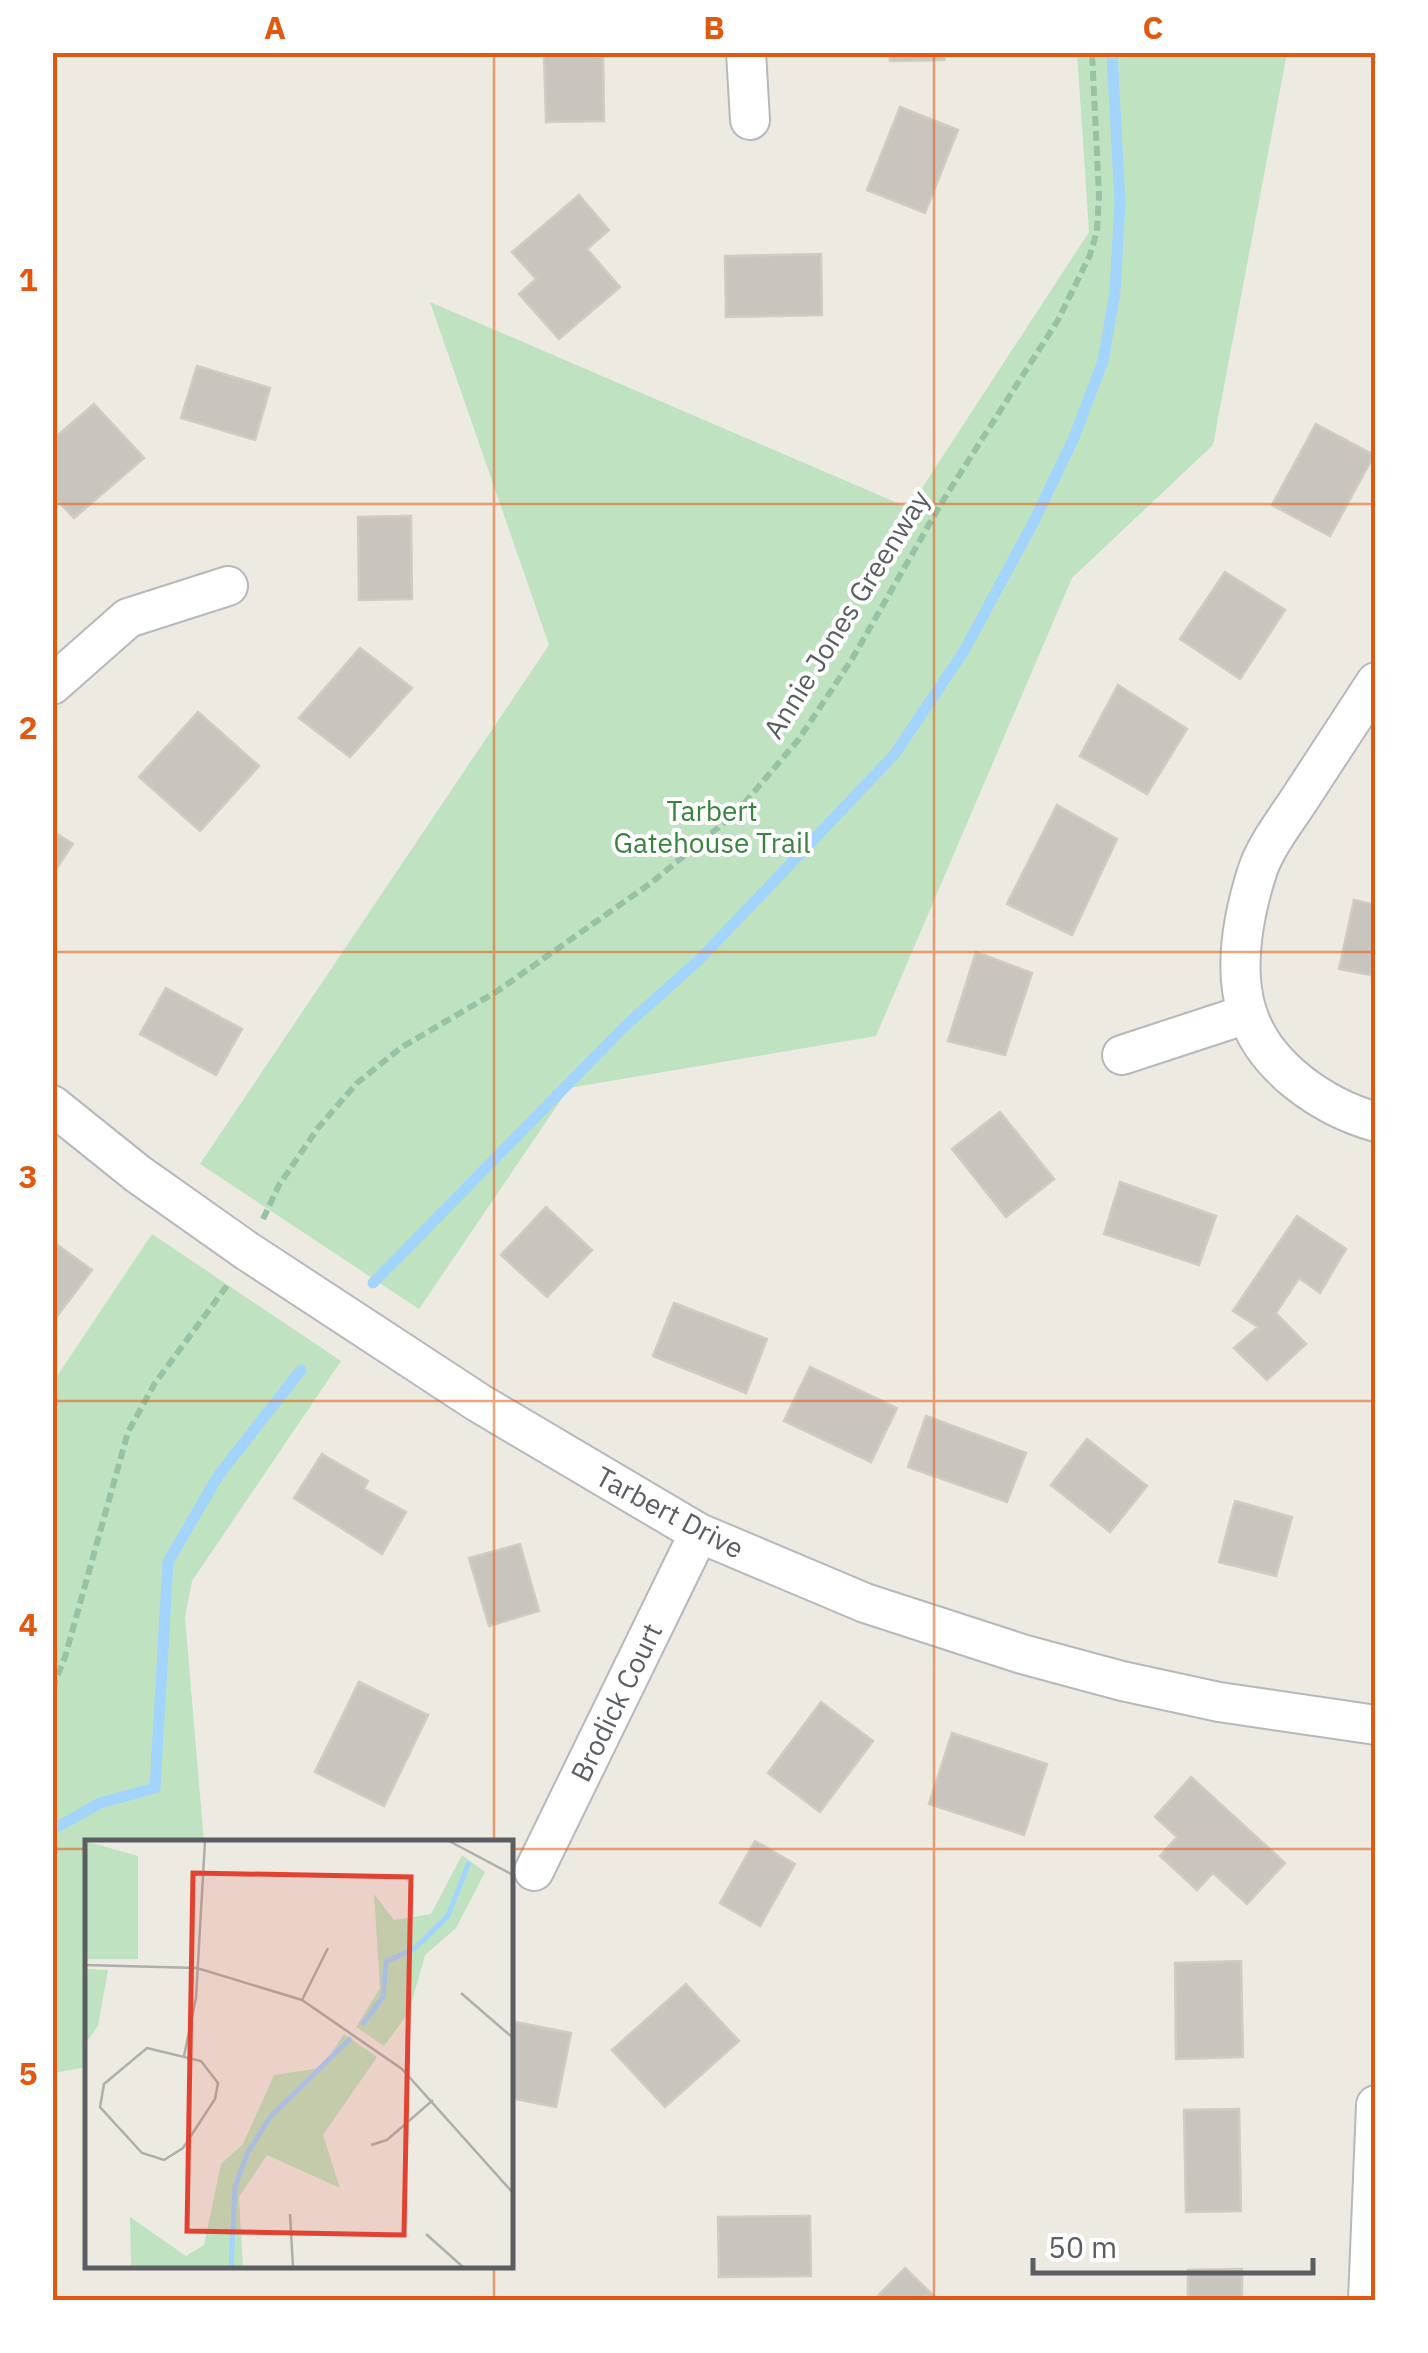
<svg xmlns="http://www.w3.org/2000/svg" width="1428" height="2353" viewBox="0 0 1428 2353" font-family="'IBM Plex Sans',sans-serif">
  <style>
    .green { fill: #bfe3c0 }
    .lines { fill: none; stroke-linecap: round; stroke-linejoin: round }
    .stream { stroke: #a3d4fb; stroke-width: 11 }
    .building { fill: #c8c5bf; stroke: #d1ccc1; stroke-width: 2.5 }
    .minor-casing { stroke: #b5b8bc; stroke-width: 42 }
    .path { stroke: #97c2a4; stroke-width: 6; stroke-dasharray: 10 5; stroke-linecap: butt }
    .minor { stroke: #fff; stroke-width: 38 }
    .grid { fill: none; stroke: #e15910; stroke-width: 2.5; stroke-opacity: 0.55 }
    .labels { text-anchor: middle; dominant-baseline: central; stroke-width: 8; stroke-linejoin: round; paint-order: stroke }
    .street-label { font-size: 28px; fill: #5a5e62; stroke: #fff }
    .park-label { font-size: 28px; fill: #38833d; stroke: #fff }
    .inset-river { fill: none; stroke: #a3d4fb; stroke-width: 5 }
    .inset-road { fill: none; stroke: #aeaeab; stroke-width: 2.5 }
    .view { fill: #e14333; fill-opacity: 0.15; stroke: #e14333; stroke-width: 5 }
    .inset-edge { fill: none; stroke: #5a5e62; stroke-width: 5 }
    .neatline { fill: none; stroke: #e15910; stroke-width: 4 }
    .grid-label { font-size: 32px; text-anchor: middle; font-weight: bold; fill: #e15910 }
  </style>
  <rect width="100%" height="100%" fill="#edeae2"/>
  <path class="green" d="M1077 53H1287L1213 445 1072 578 876 1036 569 1088 419 1309 200 1164 549 645 430 302 909 508 1089 232Z
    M152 1234 341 1361 192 1581 185 1617 204 1843H88L87 2067 53 2073V1382Z"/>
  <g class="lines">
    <path class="stream" d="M373 1283 624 1027 699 960 894 755 964 651 1033 523 1073 440 1103 361 1115 292 1120 203 1112 52
      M52 1830 100 1803 155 1788 168 1562 218 1476 301 1370"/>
  </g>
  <path class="building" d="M544 52H603L604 121 546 122Z
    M889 52H944V60L890 61Z
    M900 107 958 130 925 213 867 190Z
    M579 195 609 230 587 249 620 287 559 339 519 294 536 279 512 252Z
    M821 254 822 315 726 317 725 256Z
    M197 366 270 388 255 440 181 418Z
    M94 404 144 458 74 518 52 495V440Z
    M1316 424 1374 455 1330 536 1272 505Z
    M411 516 412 599 359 600 358 517Z
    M1225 572 1285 610 1240 679 1180 639Z
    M360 648 412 688 350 757 299 718Z
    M1118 685 1187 729 1147 794 1080 756Z
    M198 712 259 766 200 831 139 777Z
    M1057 805 1117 839 1072 935 1007 904Z
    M52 831 73 844 52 875Z
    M1354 900 1376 905V976L1339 969Z
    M976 952 1032 973 1005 1055 948 1041Z
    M166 988 242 1029 216 1075 140 1034Z
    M1000 1112 1054 1179 1006 1217 952 1149Z
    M1120 1182 1216 1216 1199 1265 1104 1234Z
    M546 1207 592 1250 547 1297 501 1255Z
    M1297 1216 1346 1249 1320 1293 1299 1278 1276 1313 1306 1344 1267 1380 1234 1348 1258 1327 1233 1311Z
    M52 1241 92 1270 52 1323Z
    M674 1303 767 1339 746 1393 653 1356Z
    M810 1367 897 1408 871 1462 784 1421Z
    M926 1416 1026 1453 1007 1502 908 1467Z
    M1087 1439 1147 1486 1110 1532 1051 1485Z
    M322 1454 368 1481 364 1489 406 1512 382 1554 294 1498Z
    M1235 1501 1292 1517 1276 1576 1219 1562Z
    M520 1544 539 1611 489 1626 469 1558Z
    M359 1682 428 1715 384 1806 315 1772Z
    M821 1702 873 1741 820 1812 768 1773Z
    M952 1733 1047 1764 1024 1835 929 1804Z
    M1191 1777 1285 1863 1247 1904 1213 1873 1197 1890 1160 1856 1177 1837 1155 1817Z
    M755 1841 795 1864 760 1926 720 1903Z
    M1241 1961 1243 2057 1176 2059 1175 1963Z
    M686 1984 739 2041 665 2107 612 2050Z
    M510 2021 571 2033 556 2107 510 2098Z
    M1239 2109 1241 2211 1186 2212 1184 2110Z
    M810 2216 811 2276 719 2277 718 2217Z
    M905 2268 938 2300H874Z
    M1242 2269V2300H1188V2270Z"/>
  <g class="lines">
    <g class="minor-casing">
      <path id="minor" d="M746 52 750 120
        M1376 682C1351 720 1326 759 1301 797 1286 820 1267 844 1258 869 1244 912 1233 968 1247 1012 1264 1067 1323 1107 1376 1122
        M52 685 128 618 228 586
        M1122 1055 1247 1014
        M52 1105 138 1174 247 1251 479 1403 699 1533 865 1603 1022 1654 1122 1681 1219 1702 1376 1725
        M534 1871 699 1533
        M1368 2300 1376 2105"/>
    </g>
    <path class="path" d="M263 1219 279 1185 318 1128 357 1083 402 1047 496 992 651 883 736 813 799 739 852 659 942 502 1058 320 1090 255 1097 231 1099 195 1092 52
      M52 1689 65 1657 128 1432 155 1383 229 1283"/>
    <use href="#minor" class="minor"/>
  </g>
  <path class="grid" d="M494 52V1843M934 52V2300M52 504H1376M52 952H1376M52 1401H1376M52 1849H88M510 1849H1376M494 2266V2300"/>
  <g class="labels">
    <g class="street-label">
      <text transform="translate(846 614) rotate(-58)">Annie Jones Greenway</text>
      <text transform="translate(670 1512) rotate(28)">Tarbert Drive</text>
      <text transform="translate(616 1702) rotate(-64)">Brodick Court</text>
    </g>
    <g class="park-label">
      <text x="712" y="810">Tarbert<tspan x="712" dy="32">Gatehouse Trail</tspan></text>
    </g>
  </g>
  <g transform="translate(85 1840)">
    <rect width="428" height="428" fill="#edeae2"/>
    <path d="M0 1 53 16V119H0ZM377 15 400 32 371 88 340 115 324 172 299 206 271 187 295 148 289 54 309 80 346 74ZM0 129 23 130 13 186 0 204ZM259 194 292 217 238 295 255 348 182 315 154 357 158 427H46L45 377 101 416 119 405 136 324 158 304 189 235 236 228Z" fill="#bfe3c0"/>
    <path class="inset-river" d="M277 185 298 157 301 122 330 108 363 76 384 22M146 427 150 347 163 312 185 277 266 198"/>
    <path class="inset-road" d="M364 1 428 35M0 125 112 128 217 160 317 229 428 353M376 153 428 198M217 160 243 108M62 208 116 221 133 243 130 259 98 308 79 320 57 313 15 267 19 244ZM99 216 111 158 120 1M286 305 302 300 348 260M205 374 208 427M341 394 378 427"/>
    <path class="view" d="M108 33 326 37 319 395 102 391Z"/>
    <rect width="428" height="428" class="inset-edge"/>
  </g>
  <rect width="1428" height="2353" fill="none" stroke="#ffffff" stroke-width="110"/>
  <path d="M1033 2258v15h280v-15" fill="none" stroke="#5a5e62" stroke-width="5"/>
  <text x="1048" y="2258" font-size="30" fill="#5a5e62" stroke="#ffffff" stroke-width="8" paint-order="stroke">50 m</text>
  <rect x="55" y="55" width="1318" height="2243" class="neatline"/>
  <g class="grid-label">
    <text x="275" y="39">A</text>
    <text x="714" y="39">B</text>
    <text x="1153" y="39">C</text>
    <text x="28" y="291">1</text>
    <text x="28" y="739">2</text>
    <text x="28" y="1188">3</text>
    <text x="28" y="1636">4</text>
    <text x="28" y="2085">5</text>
  </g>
</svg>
